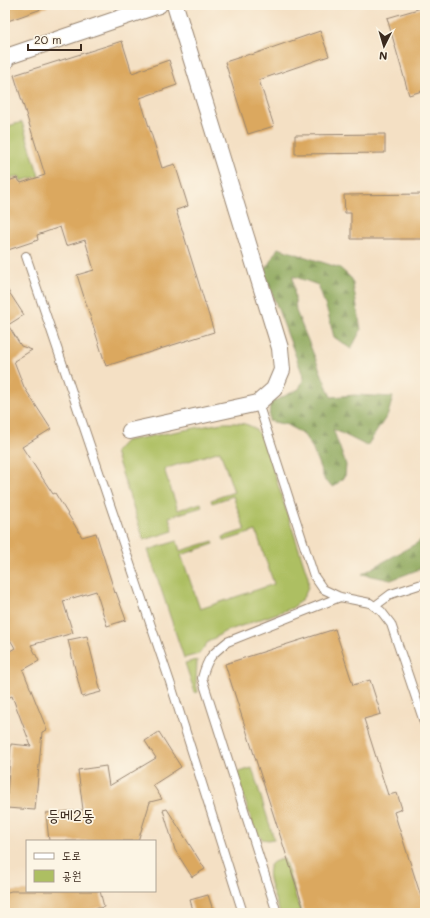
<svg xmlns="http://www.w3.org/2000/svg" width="430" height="918" viewBox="0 0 430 918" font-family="Mali,'Poor Story',sans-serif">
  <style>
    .green { fill: #adbf62; stroke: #747440 }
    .forest { fill: url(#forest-firs); stroke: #62683b }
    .building { fill: #dba85f }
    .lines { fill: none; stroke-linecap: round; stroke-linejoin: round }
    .lane-casing { stroke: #988571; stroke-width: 10 }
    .street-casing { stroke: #988571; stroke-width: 18 }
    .lane { stroke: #fff; stroke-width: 8 }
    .street { stroke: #fff; stroke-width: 16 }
    .labels { text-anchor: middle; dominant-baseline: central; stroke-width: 3.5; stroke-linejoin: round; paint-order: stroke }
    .quarter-label { font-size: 16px; fill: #3b2a1e; stroke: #fcf5e5 }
  </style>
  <defs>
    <pattern id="forest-firs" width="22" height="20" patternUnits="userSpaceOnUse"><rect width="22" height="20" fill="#8aa658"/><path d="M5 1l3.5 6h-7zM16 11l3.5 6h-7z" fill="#728748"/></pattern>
  </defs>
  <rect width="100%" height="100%" fill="#fcf5e5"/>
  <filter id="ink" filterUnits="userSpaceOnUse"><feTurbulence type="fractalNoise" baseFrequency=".025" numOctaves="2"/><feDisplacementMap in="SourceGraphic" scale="8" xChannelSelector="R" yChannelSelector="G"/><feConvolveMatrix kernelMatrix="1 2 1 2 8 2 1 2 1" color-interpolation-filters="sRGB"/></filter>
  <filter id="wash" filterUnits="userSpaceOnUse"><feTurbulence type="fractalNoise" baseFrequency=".012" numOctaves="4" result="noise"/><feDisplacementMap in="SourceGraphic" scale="16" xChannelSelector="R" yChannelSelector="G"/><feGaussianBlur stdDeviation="0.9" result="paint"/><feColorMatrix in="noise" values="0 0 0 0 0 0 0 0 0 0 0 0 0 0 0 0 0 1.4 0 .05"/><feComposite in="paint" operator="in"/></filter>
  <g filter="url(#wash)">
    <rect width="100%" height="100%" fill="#f4e0c4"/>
    <path class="green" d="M22 122 39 176 21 181 19 176 6 180 5 127Z
      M222 423C241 423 252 421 263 439L308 577C310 591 303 600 292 608L224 632 208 642 199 654 184 658 148 550 177 541 180 551 213 541 214 544 181 555 200 609 274 584 256 531 224 541 223 537 245 530 233 496 212 503 211 500 234 492 220 451 164 469 178 510 201 503 202 507 169 517 173 531 144 540 115 452 125 441Z
      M197 660 196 683 198 692 195 693 185 663Z
      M252 768 274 839 268 840 262 839 255 831 236 773Z
      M284 859 301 913H280C277 903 264 875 270 866 272 861 279 860 284 859Z"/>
    <path class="forest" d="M278 248 340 268 352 279 361 330 351 349 334 337 328 313 318 285 293 276 296 311 331 397 355 395 393 397 388 414 367 446 333 429 346 465 345 476 334 487 325 481 312 447 304 435 288 425 269 421 270 403 299 389 304 378 264 272Z
      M425 537V567L391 580 362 574 417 543Z"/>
    <g id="blocks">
      <path class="building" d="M5 5H47V7L5 22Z
        M425 7V90L409 95 387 18Z
        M320 31 329 56 259 80 274 126 248 134 225 62 250 54 251 55Z
        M122 41 132 73 169 60 177 85 140 98 162 168 175 164 188 206 176 210 214 332 106 366 77 275 94 270 85 240 66 246 60 227 37 235 38 240 5 251V182L17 178 21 183 45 175 14 75Z
        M385 134V153L295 154V135Z
        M425 194V239H351V213H345L344 195Z
        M5 286 24 315 8 325 21 346 32 350 14 361 24 387 51 429 22 447 53 494 55 493 82 537 96 533 115 593 116 592 126 620 107 626 96 591 63 601 73 633 31 645 39 661 23 670 47 730 42 732 35 810 6 808 11 744 31 746 12 696 5 699V654L15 648 5 631Z
        M335 629 353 685 370 680 381 714 364 719 388 795 397 793 402 809 394 812 425 909V913H305L225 664Z
        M87 636 101 692 82 697 68 640Z
        M159 732 181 767 153 785 162 799 150 802 138 841H49L46 813 83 810 78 770 106 766 109 786 156 758 145 741Z
        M167 809 205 869 192 877 175 850 163 810Z
        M11 891H100L104 907 75 913H5V893Z
        M208 895 214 913H194L190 900Z"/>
    </g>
  </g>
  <g filter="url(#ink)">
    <use href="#blocks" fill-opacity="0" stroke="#988571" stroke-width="1"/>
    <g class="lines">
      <g class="lane-casing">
        <path id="lane" d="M26 256 170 682 243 913
          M258 403 314 576 323 589 340 597 370 603 381 611 391 624 425 725
          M375 606 391 594 425 583
          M277 913 202 678C208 657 211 655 227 642L340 597"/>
      </g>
      <g class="street-casing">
        <path id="street" d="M5 62 6 57 159 5
          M130 431 258 403 274 389 282 370 280 348 175 5"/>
      </g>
      <use href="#lane" class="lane"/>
      <use href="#street" class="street"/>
    </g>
  </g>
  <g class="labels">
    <g class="quarter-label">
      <text x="71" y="814">등메2동</text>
    </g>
  </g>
  <rect width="430" height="918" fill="none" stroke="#fcf5e5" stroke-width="20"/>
  <rect x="26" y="840" width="130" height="52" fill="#fcf5e5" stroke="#afa495"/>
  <rect x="34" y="853" width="20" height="6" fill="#ffffff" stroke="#afa495"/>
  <text x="62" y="860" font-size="12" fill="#3b2a1e">도로</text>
  <rect x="34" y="870" width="20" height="12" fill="#adbf62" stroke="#afa495"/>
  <text x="62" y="880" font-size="12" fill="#3b2a1e">공원</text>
  <g transform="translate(384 46) rotate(185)" stroke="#fcf5e5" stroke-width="3" paint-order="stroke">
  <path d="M0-3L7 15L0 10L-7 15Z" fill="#3b2a1e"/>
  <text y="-6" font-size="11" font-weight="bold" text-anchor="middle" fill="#3b2a1e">N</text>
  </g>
  <path d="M28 44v6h53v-6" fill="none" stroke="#3b2a1e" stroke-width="2"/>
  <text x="34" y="44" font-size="12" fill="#3b2a1e" stroke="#fcf5e5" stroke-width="3" paint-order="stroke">20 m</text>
</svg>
